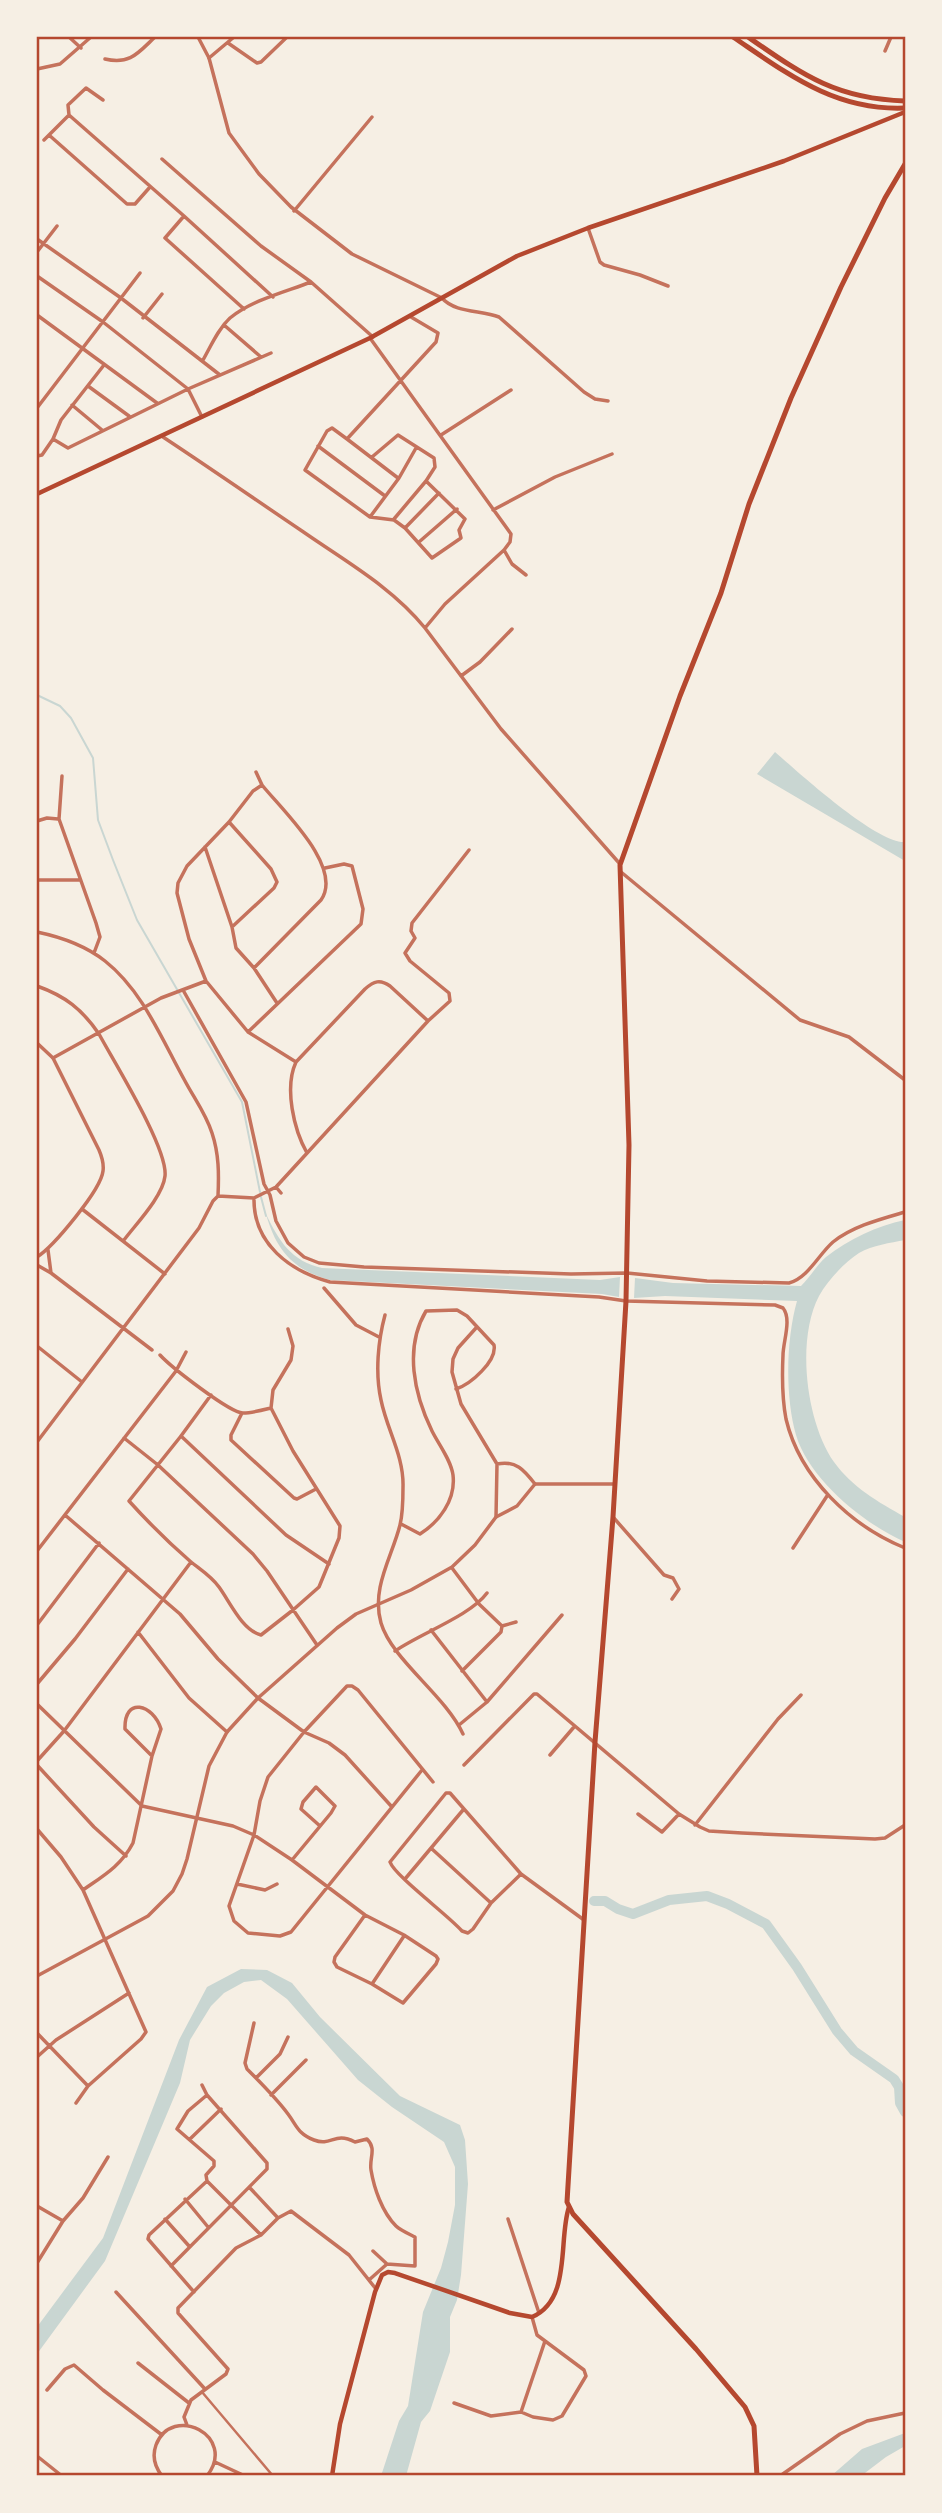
<svg xmlns="http://www.w3.org/2000/svg" width="942" height="2513" viewBox="0 0 942 2513" font-family="'Open Sans',sans-serif">
  <style>
    .water { fill: #c9d6d2 }
    .lines { fill: none; stroke-linecap: round; stroke-linejoin: round }
    .stream { stroke: #c9d6d2; stroke-width: 2 }
    .river { stroke: #c9d6d2; stroke-width: 10 }
    .pedestrian { stroke: #c5725c; stroke-width: 2.5 }
    .minor { stroke: #c5725c; stroke-width: 3.5 }
    .tertiary { stroke: #c5725c; stroke-width: 3.5 }
    .secondary { stroke: #b5482f; stroke-width: 4.5 }
    .primary { stroke: #b5482f; stroke-width: 5 }
    .neatline { fill: none; stroke: #b5482f; stroke-width: 2.5 }
  </style>
  <rect width="100%" height="100%" fill="#f6efe4"/>
  <path class="water" d="M775 752C798 772 877 844 905 842V861L757 774Z
    M266 1214C279 1241 291 1261 322 1268L600 1280 620 1277 619 1297 602 1294 330 1280C293 1270 276 1250 266 1214Z
    M905 1220V1240C890 1243 873 1245 859 1253 844 1263 828 1280 819 1296 796 1340 806 1422 834 1462 852 1487 878 1502 905 1517V1542C864 1524 809 1479 796 1435 785 1396 786 1340 797 1301L665 1296 634 1298 635 1278 673 1283 801 1286C810 1277 817 1265 826 1257 849 1239 877 1226 905 1220Z
    M241 1969 267 1970 292 1983 320 2017 400 2096 460 2125 465 2140 468 2184 461 2275 457 2300 450 2317V2352L430 2411 421 2422 406 2476H381L399 2421 408 2406 423 2312 441 2268 448 2242 455 2205V2167L444 2142 392 2107 358 2080 287 1999 261 1980 244 1982 224 1993 211 2006 190 2040 180 2083 105 2261 37 2354V2327L103 2238 179 2040 207 1987Z
    M905 2433V2446L886 2457 861 2476H831L862 2449Z"/>
  <g class="lines">
    <path class="stream" d="M37 695 60 706 71 718 93 758 98 820 113 860 137 920 242 1102 260 1192
      M261 1197 266 1216"/>
    <path class="river" d="M594 1901H605L618 1909 633 1914 669 1900 707 1896 728 1904 766 1924 797 1967 837 2031 854 2051 894 2079 899 2087 900 2103 905 2112"/>
    <path class="pedestrian" d="M202 2392 273 2476"/>
    <path class="minor" d="M69 37 81 48
      M228 43 257 63 261 62 287 37
      M885 51 891 37
      M209 58 234 37
      M105 59C130 65 138 53 155 37
      M103 100 86 88 68 105 69 115 184 216
      M49 135 127 204H135L150 187
      M44 140 69 115
      M162 159 261 246 311 282 373 337
      M294 211 372 117
      M588 228 600 262 604 265 640 275 668 286
      M37 239 121 298 220 375
      M37 252 57 226
      M37 276 103 322 188 389 202 417
      M442 298C455 313 481 310 499 317L584 392 595 399 608 401
      M244 309 165 238 184 216 273 297
      M37 315 157 403
      M143 318 162 294
      M224 325 261 357
      M370 338 511 534 510 542 504 550 445 604 425 628 501 729 620 864
      M203 360C211 346 218 329 230 318 252 300 285 292 311 282
      M88 386 129 416
      M72 405 102 430
      M37 408 140 273
      M441 435 511 390
      M163 437C210 468 256 500 302 531 345 561 392 587 425 628
      M53 439 68 448 188 389 271 353
      M347 439 398 478
      M318 446 385 496
      M37 456 42 455 53 439 61 420 104 365
      M372 457 398 435 434 458 435 467 426 481 465 519 459 530 461 538 432 558 405 528 394 520 370 517 305 470 327 431 332 428 347 439 436 342 438 333 411 317
      M493 510 555 477 612 454
      M370 517 399 478 416 448
      M394 519 426 481
      M405 528 439 493
      M419 542 457 509
      M504 550 512 564 526 575
      M461 676 480 662 512 629
      M62 776 59 819 96 923 100 937 94 953
      M262 785 253 791 229 822 187 866 178 883 177 893 189 939 206 981 248 1032 296 1062C284 1088 294 1130 307 1153
      M37 821 47 818 58 819
      M229 822 271 869 277 882 274 888 232 927
      M205 847 232 927 236 948 254 968 277 1003
      M37 880H80
      M37 932C61 937 86 946 105 961 143 991 162 1040 185 1081 194 1098 206 1114 212 1133 219 1154 219 1174 218 1196L213 1201 199 1228 37 1442
      M254 968 321 900C344 867 282 810 262 785L256 772
      M37 986C65 996 82 1009 99 1034 114 1062 168 1148 165 1176 163 1196 136 1224 124 1240
      M183 990 246 1102 264 1184 270 1195 276 1221 288 1243 304 1257 319 1263 364 1267 571 1274 627 1273 707 1281 789 1283C808 1278 819 1254 833 1242 853 1226 881 1219 905 1212
      M248 1032 361 924 363 909 352 866 344 864 325 868
      M53 1058 161 998 206 981
      M296 1062 365 989C374 981 380 979 390 986L428 1021
      M276 1187 281 1193
      M218 1196 254 1198 276 1187 428 1021 450 1001 449 993 410 961 405 953 415 938 411 931 412 923 469 850
      M254 1198C253 1244 290 1271 330 1282L599 1297 626 1301 775 1305 783 1308C792 1319 783 1342 783 1355 782 1376 782 1398 786 1419 800 1478 851 1526 905 1548
      M82 1209 165 1274
      M48 1250 51 1273
      M37 1265 51 1273 152 1350
      M324 1288 356 1325 379 1337
      M385 1315C378 1341 375 1373 381 1400 387 1430 404 1456 403 1487 403 1499 403 1513 400 1525 392 1557 371 1588 381 1623 392 1660 445 1695 463 1734
      M476 1328 458 1348 453 1359 452 1372 461 1404 497 1464 496 1517
      M37 1346 82 1382
      M160 1355C171 1367 230 1413 243 1413 252 1413 263 1410 271 1408
      M211 1395 181 1436 129 1501C148 1522 169 1543 191 1562 201 1570 211 1576 219 1587 230 1602 242 1630 261 1635L293 1610 319 1587 339 1538 340 1526 293 1451 271 1408 273 1390 291 1360 293 1346 288 1329
      M242 1413 231 1435V1440L294 1498 297 1499 316 1489
      M181 1436 286 1535 329 1564
      M124 1438 158 1465 253 1554 267 1571 317 1645
      M497 1464C516 1460 524 1470 535 1484
      M65 1515 180 1614 218 1659 258 1698 304 1732 329 1743 345 1755 392 1807
      M613 1517 664 1575 673 1578 679 1589 672 1599
      M401 1524 420 1534C439 1522 456 1500 453 1475 451 1460 439 1445 432 1431 414 1394 404 1348 426 1311L457 1310 467 1316 494 1345C497 1361 471 1384 456 1389
      M793 1548 827 1496
      M37 1551 176 1371 186 1352
      M452 1568 479 1604 502 1626 501 1632 462 1671
      M37 1625 99 1543
      M502 1626 516 1622
      M431 1630 487 1702
      M138 1632 189 1698 227 1732
      M395 1651C421 1633 470 1616 487 1593
      M37 1684 75 1639 128 1569
      M37 1704 142 1806 233 1826 254 1835 292 1860 365 1915 404 1935 436 1956 438 1959 436 1964 403 2003 372 1984 337 1967 334 1962 335 1957 365 1915
      M459 1725 487 1702 562 1615
      M550 1755 574 1727
      M37 1761 64 1731 191 1562
      M37 1765 94 1827 126 1856
      M464 1765 534 1694H537L679 1814 700 1827 709 1831 742 1833 875 1839 885 1838 905 1825
      M422 1770 291 1932 280 1936 248 1933 234 1921 229 1906 254 1835 260 1801 268 1777 304 1732 347 1686H352L358 1690 433 1782
      M638 1814 662 1832 679 1814
      M695 1825 778 1719 801 1695
      M37 1829 61 1857 83 1890 146 2032 141 2039 88 2086 37 2033
      M432 1849 491 1903
      M292 1860 331 1813 335 1806 316 1787 303 1802 301 1809 320 1826
      M521 1874 491 1903 473 1929 468 1933 462 1931C448 1915 395 1876 390 1862L446 1793H450L521 1874 584 1920
      M405 1879 463 1810
      M237 1884 265 1890 277 1884
      M83 1890C103 1876 121 1866 133 1843L152 1756 161 1729C153 1704 124 1696 125 1729L152 1756
      M37 1906V1915
      M372 1984 404 1936
      M254 2023 245 2063 247 2069C261 2083 276 2098 288 2114 297 2126 298 2134 314 2140 332 2147 334 2131 355 2142L367 2139C377 2149 369 2158 371 2170 374 2188 382 2212 396 2226 400 2230 409 2234 415 2237V2266L387 2264
      M37 2057 56 2040 129 1993
      M256 2078 280 2054 288 2037
      M202 2085 207 2095
      M271 2095 306 2060
      M76 2103 88 2086
      M190 2139 221 2109
      M250 2188 278 2218
      M185 2199 208 2227
      M37 2206 63 2221
      M165 2219 189 2246
      M508 2219 539 2313
      M37 2263 63 2221 83 2198 108 2157
      M171 2266 267 2169V2163L207 2095 188 2111 177 2129 214 2161V2166L206 2175 207 2181
      M369 2280 387 2264 373 2251
      M116 2292 205 2389
      M194 2292 148 2239 149 2235 207 2181 261 2235
      M138 2363 189 2403
      M47 2390 65 2369 74 2365 103 2390 162 2435
      M454 2403 491 2416 521 2412 533 2417 553 2420 562 2416 586 2376 584 2370 537 2335 532 2317
      M521 2412 545 2341
      M187 2425 184 2417 191 2400 226 2374 228 2369 178 2313V2308L236 2248 261 2235 278 2218 291 2211 349 2255 376 2289
      M215 2462 245 2476
      M162 2476C155 2467 152 2456 156 2445 172 2403 238 2436 207 2476
      M780 2476 840 2434 867 2421 905 2413"/>
    <path class="tertiary" d="M198 37 209 58 229 133 259 174 291 207 352 254 442 298
      M37 69 60 64 91 37
      M621 872 800 1020 849 1037 905 1080
      M37 1043 53 1058 99 1150C102 1157 104 1164 103 1171 101 1190 53 1247 37 1257
      M37 1976 148 1916 173 1891 182 1874 187 1859 209 1766 227 1732 258 1698 337 1628 356 1614 411 1590 452 1567 475 1545 496 1517 517 1506 535 1484H614
      M37 2456 62 2476"/>
    <path class="secondary" d="M37 494 370 338 517 256 588 228 784 161 905 112
      M332 2476 340 2424 375 2292 382 2275 388 2272 395 2273 510 2313 532 2317C572 2300 558 2239 569 2207"/>
    <path class="primary" d="M733 37C788 74 835 111 905 108
      M748 37C803 75 836 99 905 101
      M757 2476 754 2426 745 2407 696 2349 573 2214 567 2202 595 1742 613 1517 626 1301 629 1145 620 865 680 696 721 593 749 504 791 398 841 287 885 198 905 164"/>
  </g>
  <rect width="942" height="2513" fill="none" stroke="#f6efe4" stroke-width="77"/>
  <rect x="38" y="38" width="866" height="2436" class="neatline"/>
</svg>
